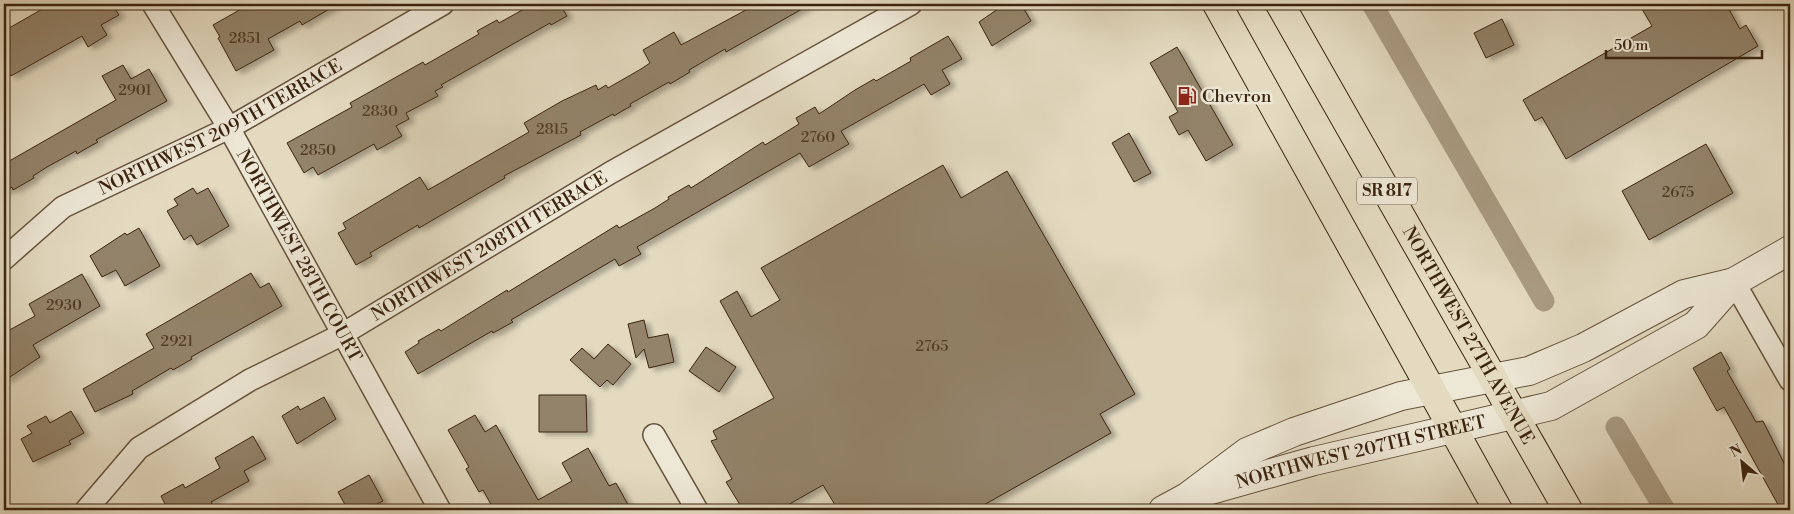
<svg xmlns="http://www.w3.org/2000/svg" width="1794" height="514" viewBox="0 0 1794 514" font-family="'Libre Bodoni',serif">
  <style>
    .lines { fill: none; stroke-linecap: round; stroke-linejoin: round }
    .canal { stroke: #aa9c84; stroke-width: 21 }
    .building { fill: #93836b; stroke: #3c240f; filter: url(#shadow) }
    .minor-casing { stroke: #66523b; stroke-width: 24 }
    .tertiary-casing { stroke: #66523b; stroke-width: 30 }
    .primary-casing { stroke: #3c240f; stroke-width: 30 }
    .minor { stroke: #ede7d6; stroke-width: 21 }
    .tertiary { stroke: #ede7d6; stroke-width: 28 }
    .primary { stroke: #e3dac0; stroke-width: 28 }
    .labels { text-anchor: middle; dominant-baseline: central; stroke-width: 5; stroke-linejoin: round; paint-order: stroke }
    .number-label { font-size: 15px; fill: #523c26 }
    .shield { fill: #ede7d6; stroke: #715e4b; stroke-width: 1 }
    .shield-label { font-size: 16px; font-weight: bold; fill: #3c240f }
    .poi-label { font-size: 18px; fill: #3c240f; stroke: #ede7d6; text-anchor: start }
    .street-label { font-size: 18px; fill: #3c240f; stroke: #ede7d6 }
  </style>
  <defs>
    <filter id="shadow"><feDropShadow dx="5.5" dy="3" stdDeviation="2.5" flood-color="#0004"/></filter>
  </defs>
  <rect width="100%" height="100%" fill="#e3dac0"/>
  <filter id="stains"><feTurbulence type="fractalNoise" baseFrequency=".004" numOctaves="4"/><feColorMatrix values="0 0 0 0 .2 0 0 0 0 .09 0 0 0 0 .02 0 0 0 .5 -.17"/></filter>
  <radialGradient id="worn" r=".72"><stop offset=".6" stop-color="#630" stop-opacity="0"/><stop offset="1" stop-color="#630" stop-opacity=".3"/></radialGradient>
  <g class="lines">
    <path class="canal" d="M1372 4 1544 301
      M1616 427 1665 510"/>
  </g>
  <path class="building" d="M51 4H112L119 15 101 25 107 35 88 47 82 36 11 76 4 63V31Z
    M250 4H338L302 25 300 21 268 39 274 50 236 71 218 38 220 37 213 25Z
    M533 4H560L567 16 551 25 550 23 441 85 443 87 435 91 438 96 406 113 409 119 396 126 402 136 377 150 374 144 318 175 313 167 304 173 287 143 352 107 350 103 423 62 425 65 479 34 477 31 497 20 499 23Z
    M757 4H811L726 52 725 49 689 70 690 72 670 84 669 82 630 104 631 106 622 111 614 116 613 114 580 132 581 135 504 176 505 178 419 228 418 225 370 253 372 256 356 265 338 233 346 229 343 223 420 177 428 190 529 132 524 123 562 101 596 85 598 90 606 85 608 88 641 69 650 63 643 50 674 32 681 45Z
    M1005 4H1021L1031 21 992 46 979 22Z
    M1639 4H1726L1740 29 1746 25 1758 46 1566 159 1542 117 1535 121 1523 100 1652 26Z
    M1502 19 1514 45 1486 58 1474 33Z
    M948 36 962 59 942 70 950 84 931 95 924 84 841 131 849 144 809 167 800 153 637 247 641 254 619 266 615 259 511 320 513 322 493 333 492 331 418 374 405 352 419 343 418 341 439 329 441 331 507 290 508 292 609 230 617 225 619 228 655 208 669 199 668 197 689 185 691 188 763 142 765 145 799 124 796 118 815 107 819 114 855 90 874 79 876 81 911 61 910 58Z
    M1177 47 1233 145 1206 161 1188 130 1179 135 1169 117 1178 112 1150 63Z
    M123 65 131 79 149 69 167 101 96 140 98 142 87 148 77 154 76 151 47 167 33 176 34 178 13 190 12 187 4 192V164L116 100 102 76Z
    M1129 133 1151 173 1134 182 1112 143Z
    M1706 144 1733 193 1649 240 1622 191Z
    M943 165 961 198 1007 171 1135 394 1100 414 1111 433 975 510H838L823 485 779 510H751L748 504 742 508 726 482 732 479 711 441 717 439 713 431 774 398 720 301 737 291 751 317 780 300 761 268Z
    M193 188 197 194 208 188 229 226 197 245 191 235 184 240 167 211 178 205 174 199Z
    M139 228 160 266 125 286 116 270 102 277 90 256 125 233 127 235Z
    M251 273 260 288 269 283 282 306 191 357 192 359 173 370 171 368 144 384 132 391 133 394 95 412 83 389 154 348 146 334Z
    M82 274 100 306 33 345 40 357 4 381V333L35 316 29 304Z
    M644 320 648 338 668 334 674 362 649 368 644 349 636 358 628 324Z
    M608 344 631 364 613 385 607 380 600 387 570 360 582 348 594 359Z
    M706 347 736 367 719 392 689 371Z
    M1721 352 1730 369 1727 371 1756 422 1763 421 1790 475V510H1781L1724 407 1717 411 1693 368Z
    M539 395H586L587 432H539Z
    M324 397 336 419 297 444 282 416 298 406 300 410Z
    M71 411 84 433 69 441 71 444 33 462 21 439 32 433 27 426 46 416 50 423Z
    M475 415 485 432 496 425 538 500 572 481 562 463 588 448 609 486 616 483 631 510H494L483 490 479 492 466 469 469 467 448 430Z
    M253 436 266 459 244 471 249 481 211 502 216 510H168L161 496 183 484 185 488 220 468 215 458Z
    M369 475 383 501 377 504 380 510H348L338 492Z"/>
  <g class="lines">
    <g class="minor-casing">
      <g id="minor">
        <path id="s1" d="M153 4 229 128 440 510"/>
        <path id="s2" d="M4 259 63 207 229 128 443 4"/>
        <path d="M1734 282 1790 380"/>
        <path d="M654 435 697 510"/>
        <path id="s3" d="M86 510 139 448 250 380 341 335 610 173 911 4"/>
      </g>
    </g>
    <g class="tertiary-casing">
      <g id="tertiary">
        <path id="s4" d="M1200 493 1314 461 1551 406 1696 325 1734 282"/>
        <path d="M1163 510 1187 497 1247 452 1294 432 1401 396 1529 371 1583 348 1684 294 1734 282 1790 250"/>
      </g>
    </g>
    <g class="primary-casing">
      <g id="primary">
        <path d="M1217 4 1498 510"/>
        <path id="s5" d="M1280 4 1568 510"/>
      </g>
    </g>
    <use href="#minor" class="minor"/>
    <use href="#tertiary" class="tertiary"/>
    <use href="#primary" class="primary"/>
  </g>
  <defs>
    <g id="fuel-bare" transform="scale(1.5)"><path d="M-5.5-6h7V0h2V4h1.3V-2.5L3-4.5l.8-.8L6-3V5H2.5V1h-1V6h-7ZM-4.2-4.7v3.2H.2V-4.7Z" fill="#8f2418" stroke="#ede7d6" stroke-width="2.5" paint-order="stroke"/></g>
  </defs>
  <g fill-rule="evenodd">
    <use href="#fuel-bare" x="1187" y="96"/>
  </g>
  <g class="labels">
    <g class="number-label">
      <text x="245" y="38">2851</text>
      <text x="135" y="90">2901</text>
      <text x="380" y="111">2830</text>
      <text x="552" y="129">2815</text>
      <text x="818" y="137">2760</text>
      <text x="318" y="150">2850</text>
      <text x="1678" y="192">2675</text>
      <text x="64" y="305">2930</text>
      <text x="177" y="341">2921</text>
      <text x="932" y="346">2765</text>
    </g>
    <rect class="shield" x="1357" y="177.5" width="60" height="27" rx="4"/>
    <g class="shield-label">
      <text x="1387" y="191">SR 817</text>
    </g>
    <g class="poi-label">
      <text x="1202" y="96">Chevron</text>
    </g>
    <g class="street-label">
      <text stroke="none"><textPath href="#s2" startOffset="255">NORTHWEST 209TH TERRACE</textPath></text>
      <text stroke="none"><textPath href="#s3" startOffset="486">NORTHWEST 208TH TERRACE</textPath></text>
      <text stroke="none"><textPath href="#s1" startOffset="291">NORTHWEST 28TH COURT</textPath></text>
      <text stroke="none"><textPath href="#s5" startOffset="381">NORTHWEST 27TH AVENUE</textPath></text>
      <text stroke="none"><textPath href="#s4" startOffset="166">NORTHWEST 207TH STREET</textPath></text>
    </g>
  </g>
  <rect width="1794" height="514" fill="none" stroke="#e3dac0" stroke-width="20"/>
  <rect x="5" y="5" width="1784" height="504" fill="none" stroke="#3c240f" stroke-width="2.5"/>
  <rect x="10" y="10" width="1774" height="494" fill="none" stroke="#3c240f"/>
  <g transform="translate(1742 462) rotate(332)" stroke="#ede7d6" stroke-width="4" paint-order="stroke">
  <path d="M0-4L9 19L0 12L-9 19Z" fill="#3c240f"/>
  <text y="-8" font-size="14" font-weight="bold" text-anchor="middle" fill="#3c240f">N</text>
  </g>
  <path d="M1606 50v8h156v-8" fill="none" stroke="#3c240f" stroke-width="2.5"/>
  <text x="1614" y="50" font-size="15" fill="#3c240f" stroke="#ede7d6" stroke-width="4" paint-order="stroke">50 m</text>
  <rect width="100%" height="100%" filter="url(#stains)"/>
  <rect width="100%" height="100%" fill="url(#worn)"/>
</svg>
